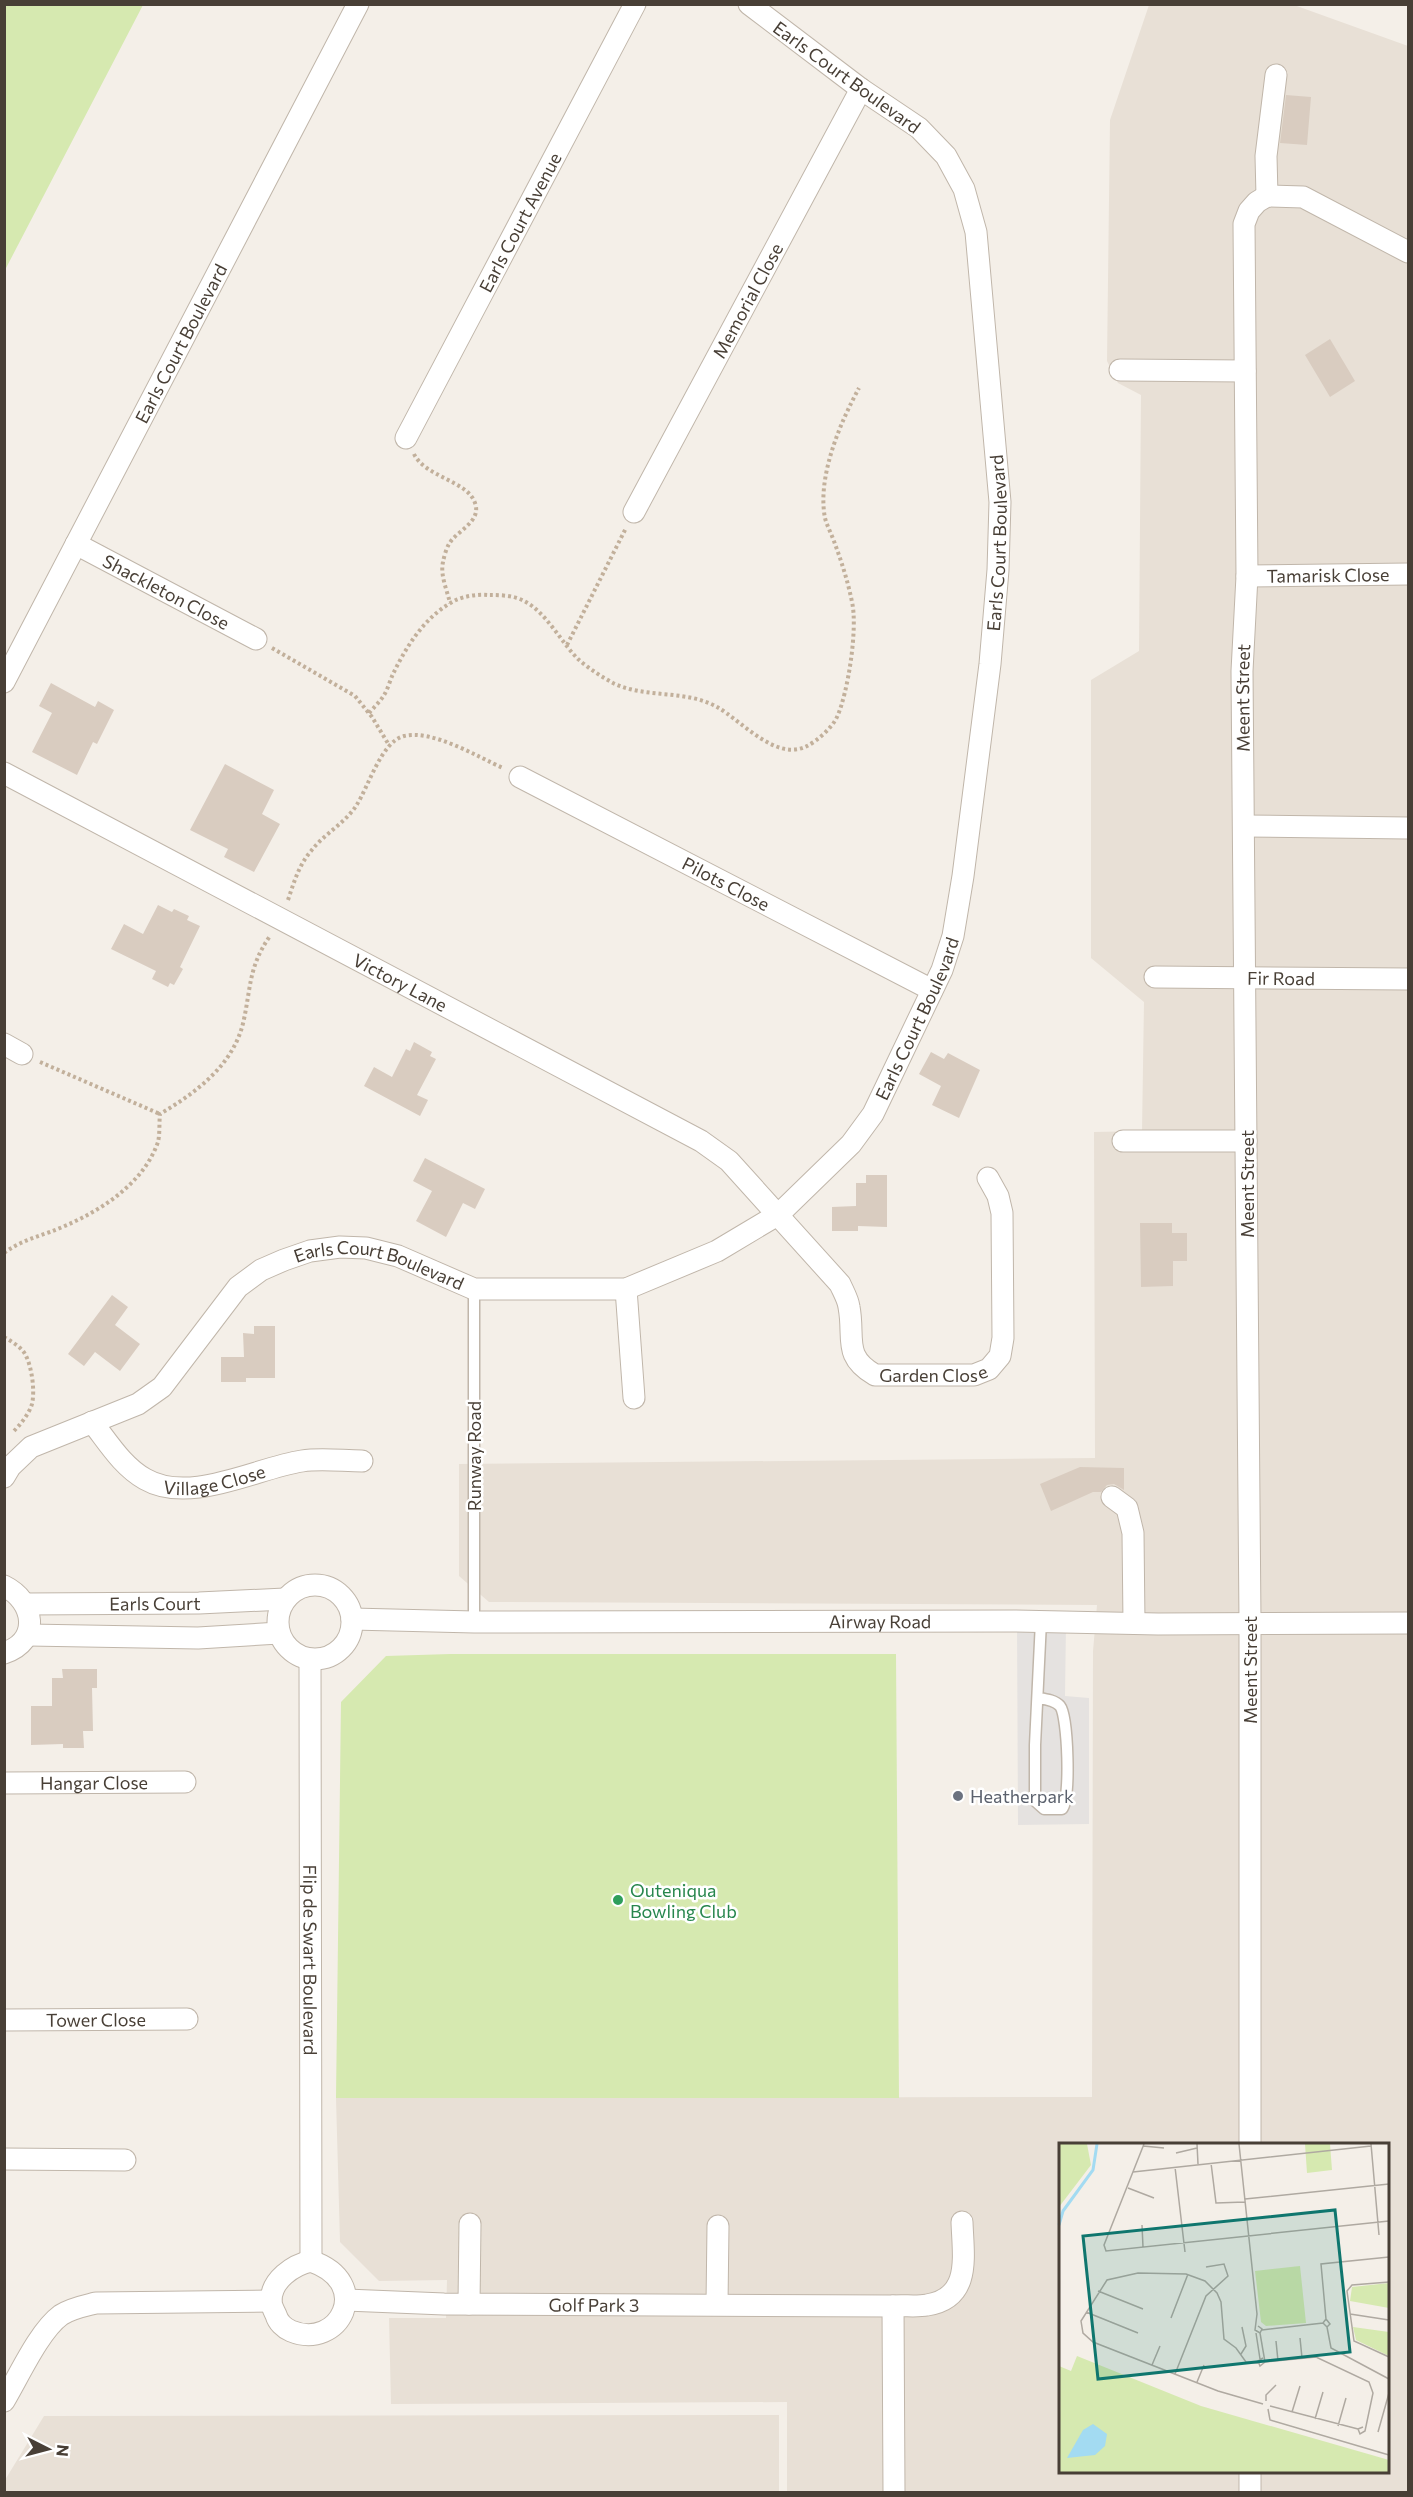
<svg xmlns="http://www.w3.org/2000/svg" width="1413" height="2497" viewBox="0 0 1413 2497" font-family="Commissioner,sans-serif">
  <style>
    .residential { fill: #e8e0d6; fill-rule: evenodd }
    .green { fill: #d6e9b0 }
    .parking { fill: #e5e2e0 }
    .building { fill: #d9ccc0 }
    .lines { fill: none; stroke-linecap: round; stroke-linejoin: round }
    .service-casing { stroke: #c0b6aa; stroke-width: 13 }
    .minor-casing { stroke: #c0b6aa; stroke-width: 23 }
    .path { stroke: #c2b09b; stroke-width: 4; stroke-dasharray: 3 3; stroke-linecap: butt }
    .service { stroke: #fff; stroke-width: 10 }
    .minor { stroke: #fff; stroke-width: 21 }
    .worship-dot { fill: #6b7280; stroke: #fff; stroke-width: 2 }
    .leisure-dot { fill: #2e9e5b; stroke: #fff; stroke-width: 2 }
    .labels { text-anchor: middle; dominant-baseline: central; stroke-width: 5; stroke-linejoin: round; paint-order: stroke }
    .street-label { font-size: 18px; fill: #483f36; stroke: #fff }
    .worship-label { font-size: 18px; fill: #5b616d; stroke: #fff; text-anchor: start }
    .leisure-label { font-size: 18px; fill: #27864d; stroke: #fff; text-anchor: start }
    .inset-river { fill: none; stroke: #a3dbf2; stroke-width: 3 }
    .inset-road { fill: none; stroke: #afa9a1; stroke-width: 1.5 }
    .view { fill: #0f766e; fill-opacity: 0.15; stroke: #0f766e; stroke-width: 3 }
    .inset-edge { fill: none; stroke: #483f36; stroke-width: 3 }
  </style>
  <rect width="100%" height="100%" fill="#f4efe8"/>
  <path class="residential" d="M1149 5H1294L1408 46V2492H787V2402L391 2404 389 2318H446L447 2280 379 2281 340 2242 336 2098 1092 2097 1093 1651 1097 1605 489 1602 459 1576V1464L1095 1458 1094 1132 1142 1131 1144 1002 1091 958V680L1139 651 1141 395 1118 383 1107 361 1110 120ZM1060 2144H1388V2472H1060Z
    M779 2415V2492H5V2480L44 2416Z"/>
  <path class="green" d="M5 4 143 5 5 270 4 5Z
    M450 1654H896L899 2098H336L341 1702 386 1656Z"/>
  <path class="parking" d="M1017 1623 1066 1624 1065 1696 1089 1698V1824L1018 1825Z"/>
  <path class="building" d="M1286 95 1311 97 1307 145 1280 143Z
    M1330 339 1355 381 1330 397 1305 355Z
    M51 683 95 707 98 701 114 710 97 744 93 742 77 775 32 752 52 713 39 706Z
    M225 764 274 790 262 814 280 824 254 872 224 857 228 849 190 830Z
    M158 905 172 912 174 909 189 916 187 920 200 926 180 967 183 969 174 985 170 983 168 987 152 979 156 971 111 949 124 924 143 934Z
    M414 1042 432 1052 430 1056 436 1059 417 1095 428 1100 420 1116 364 1086 374 1067 392 1077 406 1049 410 1051Z
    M931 1052 944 1059 948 1053 980 1070 959 1118 932 1105 941 1086 919 1074Z
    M425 1158 485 1189 475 1209 463 1203 446 1237 416 1221 432 1191 413 1181Z
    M866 1175H887V1227L858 1226V1231H832V1207L856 1206V1183H866Z
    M1140 1223H1172V1233H1187V1261H1173V1286L1141 1287Z
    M112 1295 128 1307 115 1325 140 1344 120 1371 95 1352 84 1366 68 1354Z
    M254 1326H275V1378H246V1382H221V1357H244L243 1333 254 1334Z
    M1080 1467 1124 1468V1490L1114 1484 1107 1485 1101 1492H1093L1051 1511 1040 1484Z
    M62 1669H97V1688H92L93 1731H83L84 1748H63V1744L31 1745V1706H52V1678H63Z"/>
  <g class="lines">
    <g class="service-casing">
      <path id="service" d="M474 1622V1289
        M1038 1698C1045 1699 1055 1700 1060 1706 1068 1716 1071 1800 1062 1809H1044L1035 1801V1745L1041 1621"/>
    </g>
    <g class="minor-casing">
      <g id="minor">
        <path d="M1267 196 1266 156 1276 75"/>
        <path d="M1120 370 1245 371"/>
        <path id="s1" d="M406 438 635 4"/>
        <path id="s2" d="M634 512 861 89"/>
        <path id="s3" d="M76 544 256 639"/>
        <path id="s4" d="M1247 576 1408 574"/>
        <path id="s5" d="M4 682 358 4"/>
        <path id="s6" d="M4 773 701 1141 729 1161 840 1284C843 1291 848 1299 849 1307 855 1338 842 1356 875 1375H974L989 1369 1000 1356 1003 1338 1002 1213 998 1196 988 1178"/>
        <path id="s7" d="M520 777 932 990"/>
        <path d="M1244 826 1408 828"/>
        <path id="s8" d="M1155 977 1408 979"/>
        <path d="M4 1044 22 1054"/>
        <path d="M1123 1141H1246"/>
        <path d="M626 1289 634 1398"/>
        <path id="s9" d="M92 1422C108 1442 122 1466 145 1479 190 1505 256 1468 302 1461 321 1458 343 1461 362 1461"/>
        <path id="s10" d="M4 1477 10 1467 31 1447 138 1404 162 1387 238 1287 261 1270 284 1260 310 1251 340 1247 366 1248 398 1256 474 1289H626L717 1251 779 1214 851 1144 873 1114 942 970 953 936 963 876 990 664 998 570 1000 502 976 232 964 189 946 156 919 128 861 89 749 4"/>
        <path d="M1112 1497 1127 1508 1133 1533 1134 1623"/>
        <circle cx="315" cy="1622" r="37"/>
        <path d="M4 1586C35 1601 41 1641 4 1653"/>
        <path id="s11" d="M26 1604 199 1603 285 1599"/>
        <path id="s12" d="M352 1619 474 1622 1015 1621 1158 1624 1408 1623"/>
        <path d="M29 1635 198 1638 279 1633"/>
        <path id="s13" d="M310 1660 311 2261"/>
        <path id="s14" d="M4 1783 185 1782"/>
        <path id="s15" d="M4 2020 187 2019"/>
        <path id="s16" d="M1250 2144V1622L1242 671 1247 576 1244 224 1249 211 1257 202 1267 196 1303 197 1408 252"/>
        <path d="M4 2159 125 2160"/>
        <path d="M311 2261C375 2283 339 2351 291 2331 284 2328 278 2322 276 2315 274 2311 271 2305 271 2301 271 2280 293 2265 311 2261Z"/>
        <path id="s17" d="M346 2300 444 2304 893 2306 894 2492"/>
        <path d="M469 2304 470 2224"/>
        <path d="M717 2304 718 2226"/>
        <path d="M893 2306C904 2305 916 2307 927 2305 972 2298 963 2256 962 2222"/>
        <path d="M4 2401C19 2376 39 2331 61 2315 72 2308 84 2306 96 2303L271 2301"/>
        <path d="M1250 2472V2492"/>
      </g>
    </g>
    <path class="path" d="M414 454C425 477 468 481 475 503 482 522 456 531 449 544 446 549 444 557 443 562 440 575 447 590 450 603
      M567 645 626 528
      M272 648 355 696 372 717 389 745
      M369 713C374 707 380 702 384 695 388 689 390 680 393 674 407 645 426 615 456 600 465 596 478 594 488 595 499 595 513 595 524 601 546 612 561 642 578 659 588 668 602 677 613 683 646 699 685 689 717 707 742 721 776 762 807 746 817 741 832 728 837 717 848 693 858 628 852 602 848 582 842 563 835 544 832 535 827 526 825 518 817 477 840 423 859 388
      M288 900C294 882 299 865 311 851 324 834 345 823 356 806 369 786 381 742 404 736 432 729 478 757 503 768
      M40 1062 160 1114
      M4 1253C19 1242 33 1238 50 1232 92 1216 142 1188 158 1142 160 1134 159 1123 160 1114 197 1092 235 1064 244 1019 251 986 249 966 270 936
      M4 1337C12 1342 22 1347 26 1356 32 1368 35 1391 32 1404 29 1414 20 1425 13 1432"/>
    <use href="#service" class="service"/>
    <use href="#minor" class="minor"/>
  </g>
  <circle class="worship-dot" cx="958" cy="1796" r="6"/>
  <circle class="leisure-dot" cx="618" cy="1900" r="6"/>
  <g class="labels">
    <g class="street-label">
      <text transform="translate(847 77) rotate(36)">Earls Court Boulevard</text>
      <text stroke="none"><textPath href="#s1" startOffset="244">Earls Court Avenue</textPath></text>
      <text stroke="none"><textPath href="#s2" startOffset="240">Memorial Close</textPath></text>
      <text stroke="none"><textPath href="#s5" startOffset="382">Earls Court Boulevard</textPath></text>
      <text stroke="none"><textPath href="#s10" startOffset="1616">Earls Court Boulevard</textPath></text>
      <text stroke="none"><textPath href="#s4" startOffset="81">Tamarisk Close</textPath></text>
      <text stroke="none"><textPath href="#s3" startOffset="102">Shackleton Close</textPath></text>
      <text stroke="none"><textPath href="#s16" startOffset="1446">Meent Street</textPath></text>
      <text stroke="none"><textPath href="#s7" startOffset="232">Pilots Close</textPath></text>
      <text stroke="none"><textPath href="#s8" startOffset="126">Fir Road</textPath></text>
      <text stroke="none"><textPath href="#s6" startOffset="448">Victory Lane</textPath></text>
      <text stroke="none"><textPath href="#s10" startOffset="1130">Earls Court Boulevard</textPath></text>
      <text transform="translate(1247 1184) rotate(-90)">Meent Street</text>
      <text stroke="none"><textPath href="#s10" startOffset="464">Earls Court Boulevard</textPath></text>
      <text stroke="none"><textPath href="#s6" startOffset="1149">Garden Close</textPath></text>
      <text transform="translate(474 1456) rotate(-90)">Runway Road</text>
      <text stroke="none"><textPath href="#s9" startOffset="150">Village Close</textPath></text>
      <text stroke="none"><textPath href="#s11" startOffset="129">Earls Court</textPath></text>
      <text stroke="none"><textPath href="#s12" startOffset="528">Airway Road</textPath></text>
      <text transform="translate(1250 1670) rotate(-90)">Meent Street</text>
      <text stroke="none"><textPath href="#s14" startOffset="90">Hangar Close</textPath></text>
      <text stroke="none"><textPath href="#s13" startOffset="300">Flip de Swart Boulevard</textPath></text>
      <text stroke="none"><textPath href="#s15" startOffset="92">Tower Close</textPath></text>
      <text stroke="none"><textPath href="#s17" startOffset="248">Golf Park 3</textPath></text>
    </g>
    <g class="worship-label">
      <text x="970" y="1796">Heatherpark</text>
    </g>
    <g class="leisure-label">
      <text x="630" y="1890">Outeniqua<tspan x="630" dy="21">Bowling Club</tspan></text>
    </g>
  </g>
  <g transform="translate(1059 2143)">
    <rect width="330" height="330" fill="#f4efe8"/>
    <path d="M0 1H28L32 22 0 64ZM246 1H271L273 27 248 30ZM241 123 247 180 207 183 202 179 196 128ZM330 140V165L291 158 293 144ZM294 184 330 189V213L297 197ZM18 213 142 263 330 317V329H0V223L12 228Z" fill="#d6e9b0"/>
    <path d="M34 281 48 291 46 303 36 312 8 315 24 287Z" fill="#a3dbf2"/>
    <path class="inset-river" d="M0 82 4 68 34 27 38 1"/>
    <path class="inset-road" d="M85 1 45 102 47 108 330 78M138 1 139 21M180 1 198 171 196 187 201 190 203 186 199 183M312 1 320 92M84 3 105 5M117 10 138 5M152 20 157 60 186 59M116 24 126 109M74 29 312 3M69 45 95 55M186 56 330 41M83 82 84 104M330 139 293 142 288 148 295 198 330 214M39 148 84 166M27 169 79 190M291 171 330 177M112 175 129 131M267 176 262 121 330 114M268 184 272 205 330 236M203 187 264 180 267 176 271 181 268 184 264 180M197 190 201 216M201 190 206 219 201 223 199 218 204 215M241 195 243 215M217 198 219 218M182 211 187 203 183 184M206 219 257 214 310 239 314 250 306 288 301 291 299 286 304 284M199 220 187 219 177 205 165 196 162 159 158 150 146 138 127 131 79 130 48 137 22 178 24 190 34 199 159 248 204 261M93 222 101 203M116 231 147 153 169 133 165 121 147 124M138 239 145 222M207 258V252L217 242M211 263 299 286M209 266 211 277 330 312M233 269 241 243M256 276 264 249M279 283 287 255M319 289 330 250"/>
    <path class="view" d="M276 67 291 209 39 236 24 93Z"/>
    <rect width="330" height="330" class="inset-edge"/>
  </g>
  <rect width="1413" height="2497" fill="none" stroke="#483f36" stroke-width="12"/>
  <g transform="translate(48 2449) rotate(96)" stroke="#ffffff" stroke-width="4.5" paint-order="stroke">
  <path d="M0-4.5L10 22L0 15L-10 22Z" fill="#483f36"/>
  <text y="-9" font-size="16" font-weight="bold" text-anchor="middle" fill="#483f36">N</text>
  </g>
</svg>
